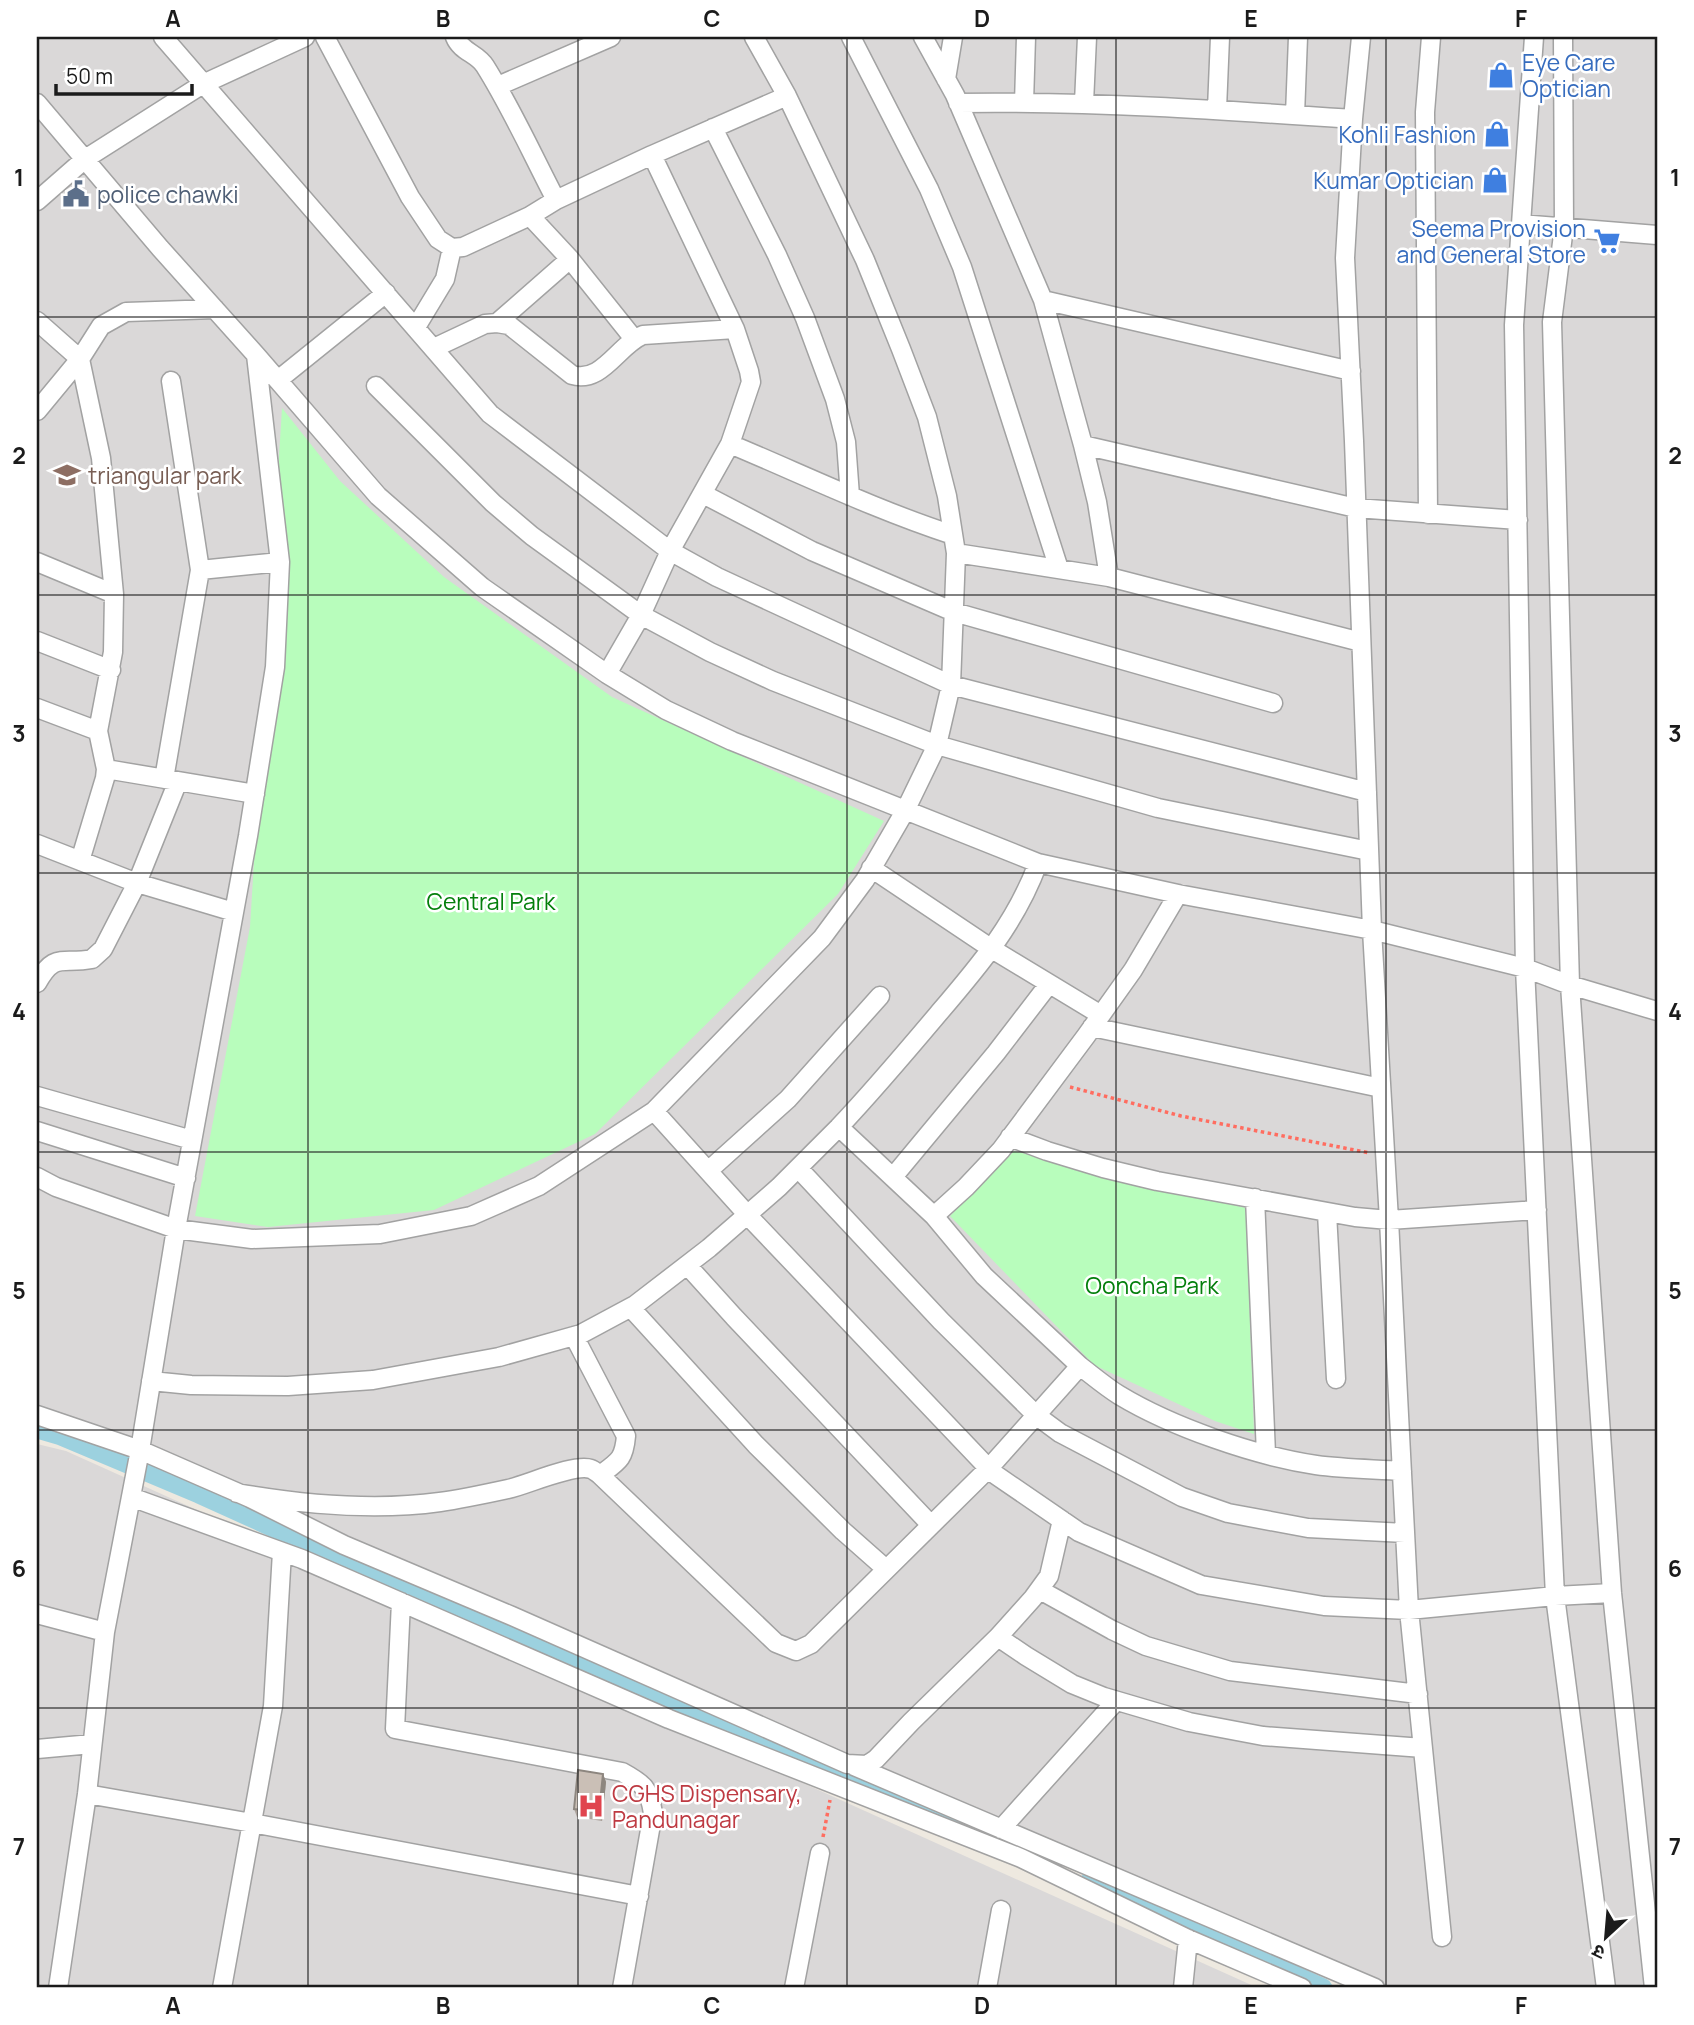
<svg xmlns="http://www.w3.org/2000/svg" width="1694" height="2025" viewBox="0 0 1694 2025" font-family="Manrope,'Noto Sans Devanagari',sans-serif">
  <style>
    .residential { fill: #dad8d8 }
    .park { fill: #b8fdbc }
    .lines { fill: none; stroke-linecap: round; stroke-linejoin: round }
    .canal { stroke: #9cd1df; stroke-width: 19 }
    .minor-casing { stroke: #a2a2a2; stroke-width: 21 }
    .path { stroke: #ff6d60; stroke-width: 3.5; stroke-dasharray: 3.5 3.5; stroke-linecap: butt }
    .minor { stroke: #fff; stroke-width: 18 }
    .wall { fill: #aea49d }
    .shaded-wall { fill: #8d867f }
    .building { fill: #cabfb6; stroke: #8d867f; stroke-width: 2 }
    .grid { fill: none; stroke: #1b1b1b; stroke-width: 2; stroke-opacity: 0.55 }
    .labels { text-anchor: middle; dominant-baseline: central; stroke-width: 5; stroke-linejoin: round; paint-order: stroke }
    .shop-label { font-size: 23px; fill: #366cbe; stroke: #fff; text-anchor: end }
    .service-label { font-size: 23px; fill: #4e5e75; stroke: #fff; text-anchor: start }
    .education-label { font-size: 23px; fill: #785e54; stroke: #fff; text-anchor: start }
    .park-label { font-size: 23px; fill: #047f0c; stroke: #fff }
    .health-label { font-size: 23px; fill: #be3a42; stroke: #fff; text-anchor: start }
    .neatline { fill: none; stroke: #1b1b1b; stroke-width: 2.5 }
    .grid-label { font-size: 23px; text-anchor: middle; font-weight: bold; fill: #1b1b1b }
  </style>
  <rect width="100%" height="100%" fill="#eee9e0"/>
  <path class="residential" d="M37 37H1657V1988H1386L37 1433Z
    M37 1444 66 1451 1258 1988H37Z"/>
  <path class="park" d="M282 408 340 481 444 577 612 697 884 821 838 894 595 1134 434 1210 268 1227 195 1216 250 927Z
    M1014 1151 1246 1208 1254 1434 1215 1421 1094 1365 950 1216Z"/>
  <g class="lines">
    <path class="canal" d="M37 1429 61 1436 199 1494 415 1592 698 1711 959 1825
      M1089 1882 1323 1988"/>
    <g class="minor-casing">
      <path id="minor" d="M163 37 490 414 670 551 717 577 951 685 1367 792
        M325 37 410 197 438 239 452 248 463 247 530 216 556 200
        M455 37C461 52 477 53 485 66 512 109 533 156 556 200L652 155 787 96
        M851 37 929 189 962 267 1059 569
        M923 37 955 95 1043 300 1083 445 1097 502 1109 577 1361 642
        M1361 37 1353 119 1345 258 1354 441 1372 930 1389 1220 1409 1610 1442 1937
        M1534 37 1514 325 1525 968 1555 1596 1606 1988
        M1563 37 1564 227 1552 322 1570 985 1612 1593 1654 1988
        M946 79 953 37
        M498 86 611 37
        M37 103 160 248 256 355 378 496 482 587 607 674 666 710 732 741 1038 863 1178 894 1372 930 1525 968 1570 985 1657 1011
        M958 103C1090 101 1221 110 1353 119
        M1024 103 1026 37
        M1084 103 1087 37
        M1217 109 1220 37
        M1295 115 1298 37
        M713 128 777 255 805 318 835 399 846 442 850 496
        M37 201 85 159 203 84 305 37
        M530 216 570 259 634 339
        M1521 224 1657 235
        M1043 300 1351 371
        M37 321 80 359 37 411
        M497 323 570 259
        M416 327 445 279 452 248
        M434 348 485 324 497 323 509 325 572 375C602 384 618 345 643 335L735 329
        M278 380 386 293
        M171 381 200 570 280 562
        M376 386 493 503 532 536 641 615 710 652 773 681 937 745 1158 808 1369 851
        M730 444C804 475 876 510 953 535
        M1083 445 1356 508 1518 520
        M703 494 812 551 954 612 1273 703
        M1428 514 1425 112 1431 37
        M956 553 1109 577
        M37 562 114 594
        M37 641 111 670
        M607 674 641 615 670 551 730 444 751 382 749 371 735 329 652 155
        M37 708 98 731 113 652 114 594 101 458 80 359 101 326 126 312 215 309
        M106 769 255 794
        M164 779 200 570
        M37 844 137 883 234 912
        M80 861 105 778 106 769 98 731
        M871 868 992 949 1101 1015
        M37 983C55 951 62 965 92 959L103 949 137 883 178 781
        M1092 1027 1381 1088
        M37 1096 192 1140
        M654 1111 754 1222 993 1473 1079 1532 1201 1585 1324 1606 1409 1610 1555 1596 1612 1593
        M839 1127C874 1090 906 1052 938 1014 979 966 1016 923 1038 863
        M37 1131 186 1178
        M1010 1137 1047 1151 1103 1168 1157 1181 1355 1217 1389 1220 1537 1210
        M798 1168 941 1321 1037 1416 1060 1433 1182 1497 1228 1513 1308 1528 1405 1533
        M708 1171 788 1099 880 996
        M37 1177 56 1187 176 1229 252 1239 380 1234 471 1216 539 1186 654 1111 822 938 865 880 905 811 937 745 951 685 956 553 947 496 927 417 901 349 865 260 787 96 754 37
        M893 1177 996 1053 1049 984
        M1255 1198 1266 1454
        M1327 1213 1336 1379
        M687 1265 734 1317 931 1525
        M631 1308 756 1445 843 1531 886 1569
        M574 1336 626 1436C624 1459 619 1461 600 1475
        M1080 1366C1093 1376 1106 1387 1119 1395 1172 1427 1255 1456 1316 1465 1345 1469 1374 1469 1402 1471
        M151 1381 191 1385 288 1386 373 1380 499 1357 581 1334 635 1305 709 1248 779 1187 839 1127 934 1216 966 1187 1001 1150 1086 1036 1133 970 1178 894
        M37 1415 140 1450 250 1498 344 1545 512 1616 847 1764 867 1765 876 1759 911 1722 998 1637
        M237 1493C300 1504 375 1511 440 1502 462 1499 485 1494 508 1489 527 1485 574 1463 591 1469 592 1469 599 1474 600 1475L776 1643 796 1651 811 1644 989 1468 1080 1366 984 1276 934 1216
        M131 1497 302 1559 669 1719 1021 1858 1188 1939 1302 1988
        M1062 1520 1049 1576 1033 1598 998 1637 1026 1656 1072 1684 1104 1697 1189 1722 1263 1736 1423 1748
        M1040 1590 1112 1630 1146 1646 1230 1671 1418 1694
        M401 1602 395 1729 622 1772C644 1784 649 1788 653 1813L622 1988
        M37 1614 105 1632
        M37 1749 92 1744
        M854 1766 1375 1988
        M87 1794 252 1823 639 1896
        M1001 1829 1116 1701
        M58 1988 87 1794 105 1632 140 1450 176 1229 248 836 275 667 280 562 256 355
        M222 1988 273 1706 282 1552
        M794 1988 820 1853
        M987 1988 1001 1910
        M1183 1988 1188 1939"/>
    </g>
    <path class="path" d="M1070 1087 1181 1116 1370 1153
      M823 1837 830 1800"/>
    <use href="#minor" class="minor"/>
  </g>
  <path class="wall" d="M603 1774 606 1782 602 1821 577 1817 574 1809Z"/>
  <path class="shaded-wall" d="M603 1774 606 1782 602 1821 599 1812Z"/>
  <path class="building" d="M578 1770 603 1774 599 1812 574 1809Z"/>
  <path class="grid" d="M308 37V1988M578 37V1988M847 37V1988M1116 37V1988M1386 37V1988M37 317H1657M37 595H1657M37 873H1657M37 1152H1657M37 1430H1657M37 1708H1657"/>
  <defs>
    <g id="shop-bare" transform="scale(2.1)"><path d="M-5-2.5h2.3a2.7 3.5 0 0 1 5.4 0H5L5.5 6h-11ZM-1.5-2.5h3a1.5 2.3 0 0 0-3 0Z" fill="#3f7fe0" stroke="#fff" stroke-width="2.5" paint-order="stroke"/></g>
    <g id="civic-bare" transform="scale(2.1)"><path d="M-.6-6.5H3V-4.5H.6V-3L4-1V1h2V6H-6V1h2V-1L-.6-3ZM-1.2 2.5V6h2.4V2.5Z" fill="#5c6f8a" stroke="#fff" stroke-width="2.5" paint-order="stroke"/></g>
    <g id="supermarket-bare" transform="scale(2.1)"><path d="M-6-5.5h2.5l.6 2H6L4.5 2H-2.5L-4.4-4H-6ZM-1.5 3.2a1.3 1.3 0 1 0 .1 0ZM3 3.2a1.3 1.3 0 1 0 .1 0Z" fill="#3f7fe0" stroke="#fff" stroke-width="2.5" paint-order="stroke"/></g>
    <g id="school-bare" transform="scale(2.1)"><path d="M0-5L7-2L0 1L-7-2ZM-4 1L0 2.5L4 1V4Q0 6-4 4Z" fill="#8d6e63" stroke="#fff" stroke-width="2.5" paint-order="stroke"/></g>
    <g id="hospital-bare" transform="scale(2.1)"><path d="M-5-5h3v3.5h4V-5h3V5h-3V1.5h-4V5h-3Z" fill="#e0444e" stroke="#fff" stroke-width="2.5" paint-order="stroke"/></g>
  </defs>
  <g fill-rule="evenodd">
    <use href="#shop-bare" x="1501" y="75"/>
    <use href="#shop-bare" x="1497" y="134"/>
    <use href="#shop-bare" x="1495" y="180"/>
    <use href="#civic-bare" x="76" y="194"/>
    <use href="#supermarket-bare" x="1607" y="241"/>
    <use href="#school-bare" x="67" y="475"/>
    <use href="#hospital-bare" x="591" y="1806"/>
  </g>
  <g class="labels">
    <g class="shop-label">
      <text x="1522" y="62" text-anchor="start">Eye Care<tspan x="1522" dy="26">Optician</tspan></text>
      <text x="1476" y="134">Kohli Fashion</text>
      <text x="1474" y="180">Kumar Optician</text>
      <text x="1586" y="228">Seema Provision<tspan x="1586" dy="26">and General Store</tspan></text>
    </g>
    <g class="service-label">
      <text x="97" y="194">police chawki</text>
    </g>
    <g class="education-label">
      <text x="88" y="475">triangular park</text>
    </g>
    <g class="park-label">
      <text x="491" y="901">Central Park</text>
      <text x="1152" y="1285">Ooncha Park</text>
    </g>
    <g class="health-label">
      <text x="612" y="1793">CGHS Dispensary,<tspan x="612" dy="26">Pandunagar</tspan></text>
    </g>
  </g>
  <rect width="1694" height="2025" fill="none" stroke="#ffffff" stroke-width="77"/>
  <g transform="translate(1606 1937) rotate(206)" stroke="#ffffff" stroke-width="5" paint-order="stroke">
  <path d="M0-5L12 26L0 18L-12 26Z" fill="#1b1b1b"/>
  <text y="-10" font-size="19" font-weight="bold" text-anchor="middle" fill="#1b1b1b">उ</text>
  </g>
  <path d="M56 84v10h136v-10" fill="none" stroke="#1b1b1b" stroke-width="3.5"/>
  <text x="66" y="84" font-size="21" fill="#1b1b1b" stroke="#ffffff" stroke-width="5" paint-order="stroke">50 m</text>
  <rect x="38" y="38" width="1618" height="1948" class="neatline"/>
  <g class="grid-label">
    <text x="173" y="27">A</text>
    <text x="443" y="27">B</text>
    <text x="712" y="27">C</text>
    <text x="982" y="27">D</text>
    <text x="1251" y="27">E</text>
    <text x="1521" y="27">F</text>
    <text x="19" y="186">1</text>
    <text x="1675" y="186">1</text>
    <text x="19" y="464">2</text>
    <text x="1675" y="464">2</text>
    <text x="19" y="742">3</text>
    <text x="1675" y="742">3</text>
    <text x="19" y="1020">4</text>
    <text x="1675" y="1020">4</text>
    <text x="19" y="1299">5</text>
    <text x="1675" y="1299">5</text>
    <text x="19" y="1577">6</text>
    <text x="1675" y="1577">6</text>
    <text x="19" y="1855">7</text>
    <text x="1675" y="1855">7</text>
    <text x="173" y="2014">A</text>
    <text x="443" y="2014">B</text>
    <text x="712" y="2014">C</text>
    <text x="982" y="2014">D</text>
    <text x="1251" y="2014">E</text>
    <text x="1521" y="2014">F</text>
  </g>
</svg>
